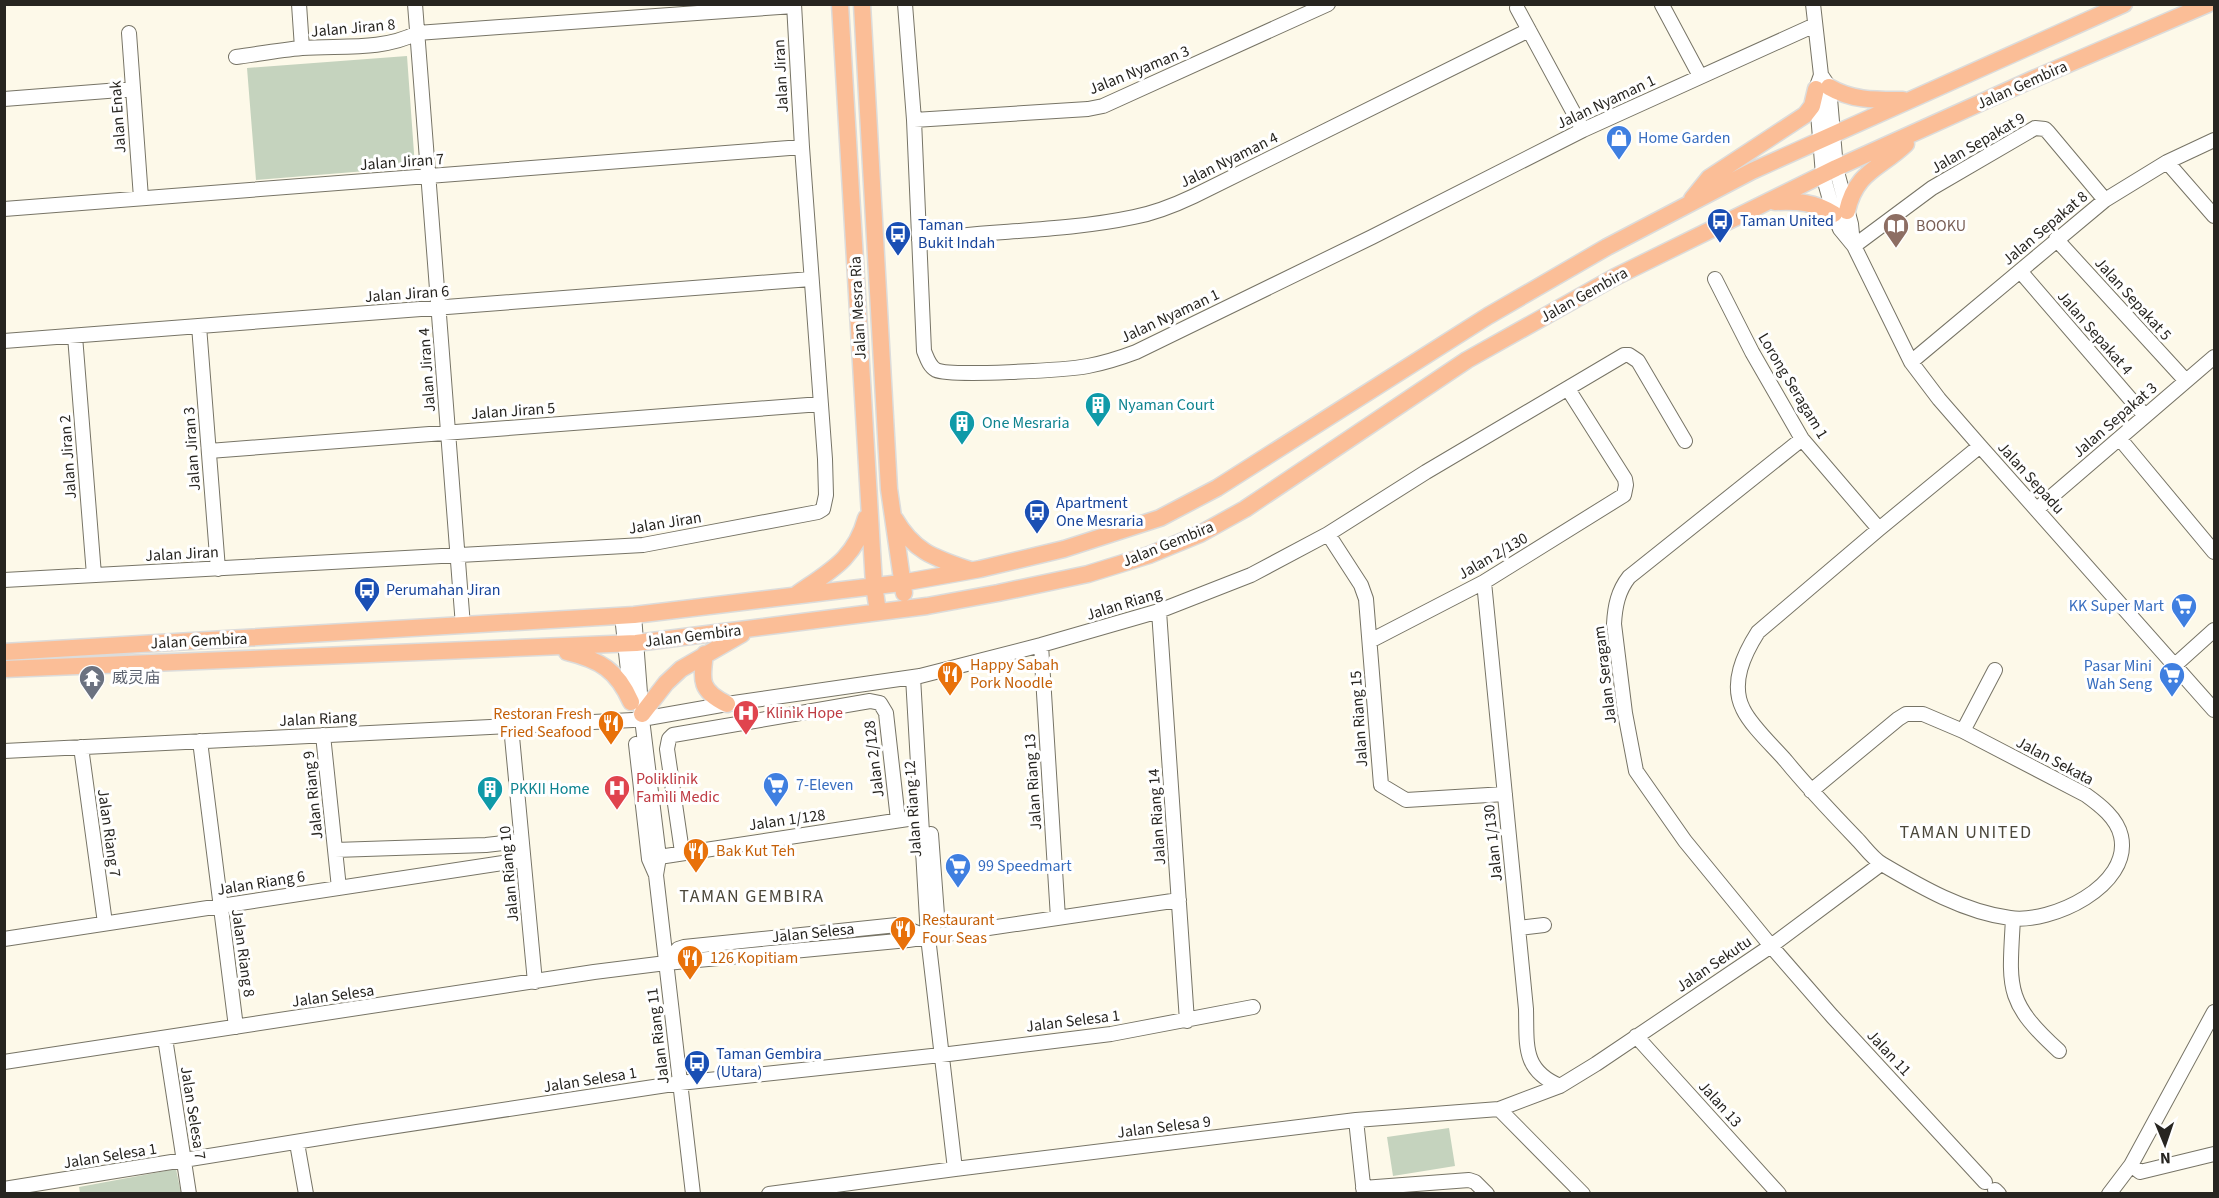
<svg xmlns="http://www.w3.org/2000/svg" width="2219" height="1198" viewBox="0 0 2219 1198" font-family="'Source Sans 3','Noto Sans SC',sans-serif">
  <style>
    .green { fill: #c5d3be }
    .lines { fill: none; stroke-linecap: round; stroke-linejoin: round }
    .minor-casing { stroke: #777466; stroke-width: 16 }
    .major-casing { stroke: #dcdcdb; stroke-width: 19 }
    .minor { stroke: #fff; stroke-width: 14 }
    .major { stroke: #fbbe97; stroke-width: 16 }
    .labels { text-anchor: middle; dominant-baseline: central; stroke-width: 6; stroke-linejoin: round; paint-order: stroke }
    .street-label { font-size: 16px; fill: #272520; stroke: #fff }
    .shop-label { font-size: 16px; fill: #366cbe; stroke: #fff; text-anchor: start }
    .transit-label { font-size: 16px; fill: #164399; stroke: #fff; text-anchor: start }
    .education-label { font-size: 16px; fill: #785e54; stroke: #fff; text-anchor: start }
    .culture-label { font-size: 16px; fill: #0d838f; stroke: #fff; text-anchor: start }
    .food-label { font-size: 16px; fill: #c56008; stroke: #fff; text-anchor: start }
    .worship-label { font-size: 16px; fill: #5b616d; stroke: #fff; text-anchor: start }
    .health-label { font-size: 16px; fill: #be3a42; stroke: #fff; text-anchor: start }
    .neighbourhood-label { font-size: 18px; letter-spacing: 1.5px; fill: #4b473a; stroke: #fff }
  </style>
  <rect width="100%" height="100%" fill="#fdf9e9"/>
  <path class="green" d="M407 56 415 167 256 180 247 68Z
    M1449 1128 1455 1166 1393 1176 1387 1137Z
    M176 1169 181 1193H80L79 1187Z"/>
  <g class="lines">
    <g class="minor-casing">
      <path id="minor" d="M299 4 302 48
        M415 4 463 626
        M905 4 914 120 924 351C927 358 929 366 936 370 951 377 1066 370 1088 366 1104 363 1120 358 1136 352L1372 237 1583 130 1815 25
        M1813 4 1821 75 1829 87 1836 168 1851 224 1853 244
        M1662 5 1700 76
        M1517 8 1583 130
        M129 33 141 198
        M236 57C258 54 280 50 302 48 340 45 382 51 417 33L794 6
        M1821 75 1816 89 1823 175 1834 214 1840 229 1854 246 1911 362 1939 399 1980 446 2214 710
        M4 99 133 89
        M914 120 1088 109 1103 106 1328 4
        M2167 162 2214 216
        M4 209 802 147
        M2056 239 2186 381
        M919 240C991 230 1063 232 1134 217 1155 213 1175 205 1194 196L1529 30
        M1854 246 1932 188 2035 128 2045 129 2048 132 2105 200
        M2020 271 2145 416
        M1715 279 1752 352 1802 439 1879 529
        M199 326 218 569
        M75 336 94 575
        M4 341 811 279
        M1911 362 2105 200 2167 162 2214 140
        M1802 439 1629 577C1618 591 1615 606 1614 624L1625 713 1636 771 1685 841 1771 946 1832 1016 1985 1182
        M2120 439 2214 552
        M209 451 821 404
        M2037 509 2214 357
        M1328 534 1361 585 1366 599 1381 785 1406 800 1505 794
        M4 580 643 545 818 512 823 509 826 495 825 459 802 147 794 4
        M1484 582 1526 1009C1527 1045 1522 1070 1560 1086
        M1159 611 1187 1021
        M634 615 642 719 659 857 656 875 693 1194
        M622 616 631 698
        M1370 641 1484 582 1624 495 1626 485 1625 479 1568 389
        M1041 645 1058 918
        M2174 666 2214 630
        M913 677 928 937 955 1169
        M642 719 727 704 920 676 1041 645 1159 611 1251 575 1328 534 1426 472 1624 355H1629L1638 361 1685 441
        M511 726 535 982
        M1963 731 1995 670
        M323 735 339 888
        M200 741 236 1027
        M636 744 649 859 656 875
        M81 747 105 923
        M4 751 633 720
        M1811 791 1898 719 1906 714H1923L1963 731 2086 795C2100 805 2117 818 2121 836 2132 886 2051 924 2010 918 1964 912 1921 887 1882 864 1872 858 1864 846 1856 838 1832 813 1808 788 1786 761 1773 746 1751 726 1743 709 1730 683 1744 654 1758 632L1879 529 1980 446
        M335 850 486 845 521 841
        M682 852 667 749 669 739 673 735 870 701 880 703 886 713 898 820
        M659 857 921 817
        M2013 919C2009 988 2005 1002 2059 1051
        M1519 928 1544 925
        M931 933 937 915 931 834
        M4 939 522 860
        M666 963 678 949 684 947 897 925 928 937
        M1636 1036 1779 1194
        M165 1038 189 1194
        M4 1062 594 972 666 963 908 940 1179 900
        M1499 1109 1583 1194
        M1356 1120 1364 1194
        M297 1143 306 1194
        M2131 1165 2140 1172 2214 1154
        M1363 1188 1469 1180 1475 1182 1487 1194
        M4 1189 357 1132 680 1083 941 1055 1111 1034 1253 1007
        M1995 1190 1999 1194
        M769 1194 955 1169 1356 1120 1499 1109 1560 1086 1596 1064 1771 946 1881 864
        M2109 1194 2131 1165 2214 1012"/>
    </g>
    <g class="major-casing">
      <path id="major" d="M840 4 874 585 878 612
        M862 4 889 489 904 593
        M1829 87C1853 101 1876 100 1903 100
        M1692 199 1709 178 1805 115 1812 106 1816 89
        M1775 202C1798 201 1814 202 1834 214
        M1847 211C1856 171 1880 169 1906 144
        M895 519C914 552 935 558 970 570
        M797 594C830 571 855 559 866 518
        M4 652 634 615 901 583 980 569 1064 549 1160 518 1217 488 1488 316 1607 247 1752 171 2124 4
        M567 652C600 660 617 670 631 702
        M705 654C701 681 700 691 727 704
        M4 669 636 643 927 606 998 593 1088 574 1149 555 1200 534 1245 509 1467 360 1615 277 1836 168 2031 80 2208 4
        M642 714 666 683 681 669 742 634"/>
    </g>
    <use href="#minor" class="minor"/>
    <use href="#major" class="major"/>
  </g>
  <defs>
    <g id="shop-pin" transform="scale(1.35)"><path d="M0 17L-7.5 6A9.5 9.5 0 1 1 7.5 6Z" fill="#3f7fe0" stroke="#fff"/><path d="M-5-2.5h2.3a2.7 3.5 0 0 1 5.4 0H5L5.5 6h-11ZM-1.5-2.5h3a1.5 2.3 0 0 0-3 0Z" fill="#fff"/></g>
    <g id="bus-pin" transform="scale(1.35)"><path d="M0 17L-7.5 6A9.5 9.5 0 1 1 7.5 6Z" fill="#1a4fb4" stroke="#fff"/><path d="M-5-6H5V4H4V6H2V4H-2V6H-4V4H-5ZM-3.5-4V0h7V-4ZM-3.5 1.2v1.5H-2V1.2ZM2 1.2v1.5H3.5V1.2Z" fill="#fff"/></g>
    <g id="library-pin" transform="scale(1.35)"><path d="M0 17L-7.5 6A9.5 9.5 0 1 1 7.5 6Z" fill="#8d6e63" stroke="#fff"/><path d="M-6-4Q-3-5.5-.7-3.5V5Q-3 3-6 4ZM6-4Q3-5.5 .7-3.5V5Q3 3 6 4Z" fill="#fff"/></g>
    <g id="building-pin" transform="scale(1.35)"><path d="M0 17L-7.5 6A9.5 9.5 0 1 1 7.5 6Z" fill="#0f9aa8" stroke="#fff"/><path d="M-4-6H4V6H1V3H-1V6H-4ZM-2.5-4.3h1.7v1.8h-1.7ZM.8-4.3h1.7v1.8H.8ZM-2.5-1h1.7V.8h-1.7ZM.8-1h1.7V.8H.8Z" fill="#fff"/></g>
    <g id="supermarket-pin" transform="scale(1.35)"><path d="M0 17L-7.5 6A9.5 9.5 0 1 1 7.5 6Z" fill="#3f7fe0" stroke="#fff"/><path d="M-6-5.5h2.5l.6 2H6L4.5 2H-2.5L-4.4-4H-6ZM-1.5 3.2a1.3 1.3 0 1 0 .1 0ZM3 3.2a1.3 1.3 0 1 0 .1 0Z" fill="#fff"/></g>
    <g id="restaurant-pin" transform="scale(1.35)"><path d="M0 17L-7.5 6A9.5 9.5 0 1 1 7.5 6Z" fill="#e8710a" stroke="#fff"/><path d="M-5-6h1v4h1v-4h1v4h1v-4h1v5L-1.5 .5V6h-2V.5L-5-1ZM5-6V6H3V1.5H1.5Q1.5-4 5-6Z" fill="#fff"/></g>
    <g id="temple-pin" transform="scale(1.35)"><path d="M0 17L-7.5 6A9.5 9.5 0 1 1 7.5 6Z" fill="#6b7280" stroke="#fff"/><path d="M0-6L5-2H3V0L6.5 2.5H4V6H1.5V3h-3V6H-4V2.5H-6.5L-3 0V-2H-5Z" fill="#fff"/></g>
    <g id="hospital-pin" transform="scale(1.35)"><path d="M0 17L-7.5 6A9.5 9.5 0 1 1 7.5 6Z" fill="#e0444e" stroke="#fff"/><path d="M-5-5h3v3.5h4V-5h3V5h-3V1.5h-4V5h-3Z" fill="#fff"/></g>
  </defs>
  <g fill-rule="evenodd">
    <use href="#shop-pin" x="1619" y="138"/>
    <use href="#bus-pin" x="1720" y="221"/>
    <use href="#library-pin" x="1896" y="226"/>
    <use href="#bus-pin" x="898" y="234"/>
    <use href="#building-pin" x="1098" y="405"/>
    <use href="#building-pin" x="962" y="423"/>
    <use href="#bus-pin" x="1037" y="512"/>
    <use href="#bus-pin" x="367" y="590"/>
    <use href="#supermarket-pin" x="2184" y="606"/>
    <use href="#restaurant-pin" x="950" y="674"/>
    <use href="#supermarket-pin" x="2172" y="675"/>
    <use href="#temple-pin" x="92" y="678"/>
    <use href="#hospital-pin" x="746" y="713"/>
    <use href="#restaurant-pin" x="611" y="723"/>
    <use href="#supermarket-pin" x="776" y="785"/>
    <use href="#hospital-pin" x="617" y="788"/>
    <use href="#building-pin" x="490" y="789"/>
    <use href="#restaurant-pin" x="696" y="851"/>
    <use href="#supermarket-pin" x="958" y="866"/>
    <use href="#restaurant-pin" x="903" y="929"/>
    <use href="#restaurant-pin" x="690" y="958"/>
    <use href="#bus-pin" x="697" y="1063"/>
  </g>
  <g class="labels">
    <g class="street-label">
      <text transform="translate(353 28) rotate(-5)">Jalan Jiran 8</text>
      <text transform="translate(1139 70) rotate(-22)">Jalan Nyaman 3</text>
      <text transform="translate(781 76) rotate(-93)">Jalan Jiran</text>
      <text transform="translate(2022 85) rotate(-24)">Jalan Gembira</text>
      <text transform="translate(1606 102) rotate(-25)">Jalan Nyaman 1</text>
      <text transform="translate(118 117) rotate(-94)">Jalan Enak</text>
      <text transform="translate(1978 143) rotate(-30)">Jalan Sepakat 9</text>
      <text transform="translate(1229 160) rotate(-26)">Jalan Nyaman 4</text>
      <text transform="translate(402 162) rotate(-4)">Jalan Jiran 7</text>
      <text transform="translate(2045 228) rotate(-40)">Jalan Sepakat 8</text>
      <text transform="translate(407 294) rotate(-4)">Jalan Jiran 6</text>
      <text transform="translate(1584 295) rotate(-29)">Jalan Gembira</text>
      <text transform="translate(2133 299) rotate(48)">Jalan Sepakat 5</text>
      <text transform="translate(858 308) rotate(-93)">Jalan Mesra Ria</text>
      <text transform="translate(1170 316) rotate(-25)">Jalan Nyaman 1</text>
      <text transform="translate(2095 333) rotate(49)">Jalan Sepakat 4</text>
      <text transform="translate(427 370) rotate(-94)">Jalan Jiran 4</text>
      <text transform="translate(1793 386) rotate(59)">Lorong Seragam 1</text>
      <text transform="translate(513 411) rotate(-4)">Jalan Jiran 5</text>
      <text transform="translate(2115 420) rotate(-41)">Jalan Sepakat 3</text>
      <text transform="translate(192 449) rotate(-94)">Jalan Jiran 3</text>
      <text transform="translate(68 457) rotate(-94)">Jalan Jiran 2</text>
      <text transform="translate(2031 478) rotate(48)">Jalan Sepadu</text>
      <text transform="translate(665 523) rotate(-9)">Jalan Jiran</text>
      <text transform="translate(1168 544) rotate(-22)">Jalan Gembira</text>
      <text transform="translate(182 554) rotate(-3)">Jalan Jiran</text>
      <text transform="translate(1493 556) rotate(-30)">Jalan 2/130</text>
      <text transform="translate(1124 604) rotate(-17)">Jalan Riang</text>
      <text transform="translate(693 636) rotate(-7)">Jalan Gembira</text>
      <text transform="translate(199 641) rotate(-3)">Jalan Gembira</text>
      <text transform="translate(1605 675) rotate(-97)">Jalan Seragam</text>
      <text transform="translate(318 719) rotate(-3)">Jalan Riang</text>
      <text transform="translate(1359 719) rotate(-94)">Jalan Riang 15</text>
      <text transform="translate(874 759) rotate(-97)">Jalan 2/128</text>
      <text transform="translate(2055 761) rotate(28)">Jalan Sekata</text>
      <text transform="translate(1033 782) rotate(-94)">Jalan Riang 13</text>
      <text transform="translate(313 795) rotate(-96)">Jalan Riang 9</text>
      <text transform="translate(913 809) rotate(-94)">Jalan Riang 12</text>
      <text transform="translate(1157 817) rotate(-94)">Jalan Riang 14</text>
      <text transform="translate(787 820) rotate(-8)">Jalan 1/128</text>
      <text transform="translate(109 833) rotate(82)">Jalan Riang 7</text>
      <text transform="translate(1493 843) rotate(-96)">Jalan 1/130</text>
      <text transform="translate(509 874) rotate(-95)">Jalan Riang 10</text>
      <text transform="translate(261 883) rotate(-9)">Jalan Riang 6</text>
      <text transform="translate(813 933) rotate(-6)">Jalan Selesa</text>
      <text transform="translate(243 953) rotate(82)">Jalan Riang 8</text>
      <text transform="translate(1714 964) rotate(-34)">Jalan Sekutu</text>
      <text transform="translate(333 996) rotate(-8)">Jalan Selesa</text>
      <text transform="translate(1073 1021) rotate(-7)">Jalan Selesa 1</text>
      <text transform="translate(658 1036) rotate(-97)">Jalan Riang 11</text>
      <text transform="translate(1889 1053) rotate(47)">Jalan 11</text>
      <text transform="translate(590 1080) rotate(-9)">Jalan Selesa 1</text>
      <text transform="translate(1720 1104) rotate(48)">Jalan 13</text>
      <text transform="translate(193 1113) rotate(81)">Jalan Selesa 7</text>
      <text transform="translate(1164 1127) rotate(-7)">Jalan Selesa 9</text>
      <text transform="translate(110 1156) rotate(-9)">Jalan Selesa 1</text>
    </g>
    <g class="shop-label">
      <text x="1638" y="138">Home Garden</text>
      <text x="2164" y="606" text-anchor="end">KK Super Mart</text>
      <text x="2152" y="666" text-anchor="end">Pasar Mini<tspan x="2152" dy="18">Wah Seng</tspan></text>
      <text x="796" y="785">7-Eleven</text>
      <text x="978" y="866">99 Speedmart</text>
    </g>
    <g class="transit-label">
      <text x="1740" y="221">Taman United</text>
      <text x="918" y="225">Taman<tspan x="918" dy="18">Bukit Indah</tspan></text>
      <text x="1056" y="503">Apartment<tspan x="1056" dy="18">One Mesraria</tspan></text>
      <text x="386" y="590">Perumahan Jiran</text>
      <text x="716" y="1054">Taman Gembira<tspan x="716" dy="18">(Utara)</tspan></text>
    </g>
    <g class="education-label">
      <text x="1916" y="226">BOOKU</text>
    </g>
    <g class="culture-label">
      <text x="1118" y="405">Nyaman Court</text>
      <text x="982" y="423">One Mesraria</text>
      <text x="510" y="789">PKKII Home</text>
    </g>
    <g class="food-label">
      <text x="970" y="665">Happy Sabah<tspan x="970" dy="18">Pork Noodle</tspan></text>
      <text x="592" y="714" text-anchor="end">Restoran Fresh<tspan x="592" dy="18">Fried Seafood</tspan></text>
      <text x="716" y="851">Bak Kut Teh</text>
      <text x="922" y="920">Restaurant<tspan x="922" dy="18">Four Seas</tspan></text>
      <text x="710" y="958">126 Kopitiam</text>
    </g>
    <g class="worship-label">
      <text x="112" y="678">威灵庙</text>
    </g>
    <g class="health-label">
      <text x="766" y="713">Klinik Hope</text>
      <text x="636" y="779">Poliklinik<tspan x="636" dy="18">Famili Medic</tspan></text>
    </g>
    <g class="neighbourhood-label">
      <text x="1966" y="832">TAMAN UNITED</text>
      <text x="752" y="896">TAMAN GEMBIRA</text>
    </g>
  </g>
  <rect width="2219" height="1198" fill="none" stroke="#272520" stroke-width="12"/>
  <g transform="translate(2165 1144) rotate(178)" stroke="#ffffff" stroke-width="4.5" paint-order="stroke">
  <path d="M0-4.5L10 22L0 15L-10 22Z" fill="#272520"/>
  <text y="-9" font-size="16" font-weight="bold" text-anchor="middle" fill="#272520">N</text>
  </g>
</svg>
